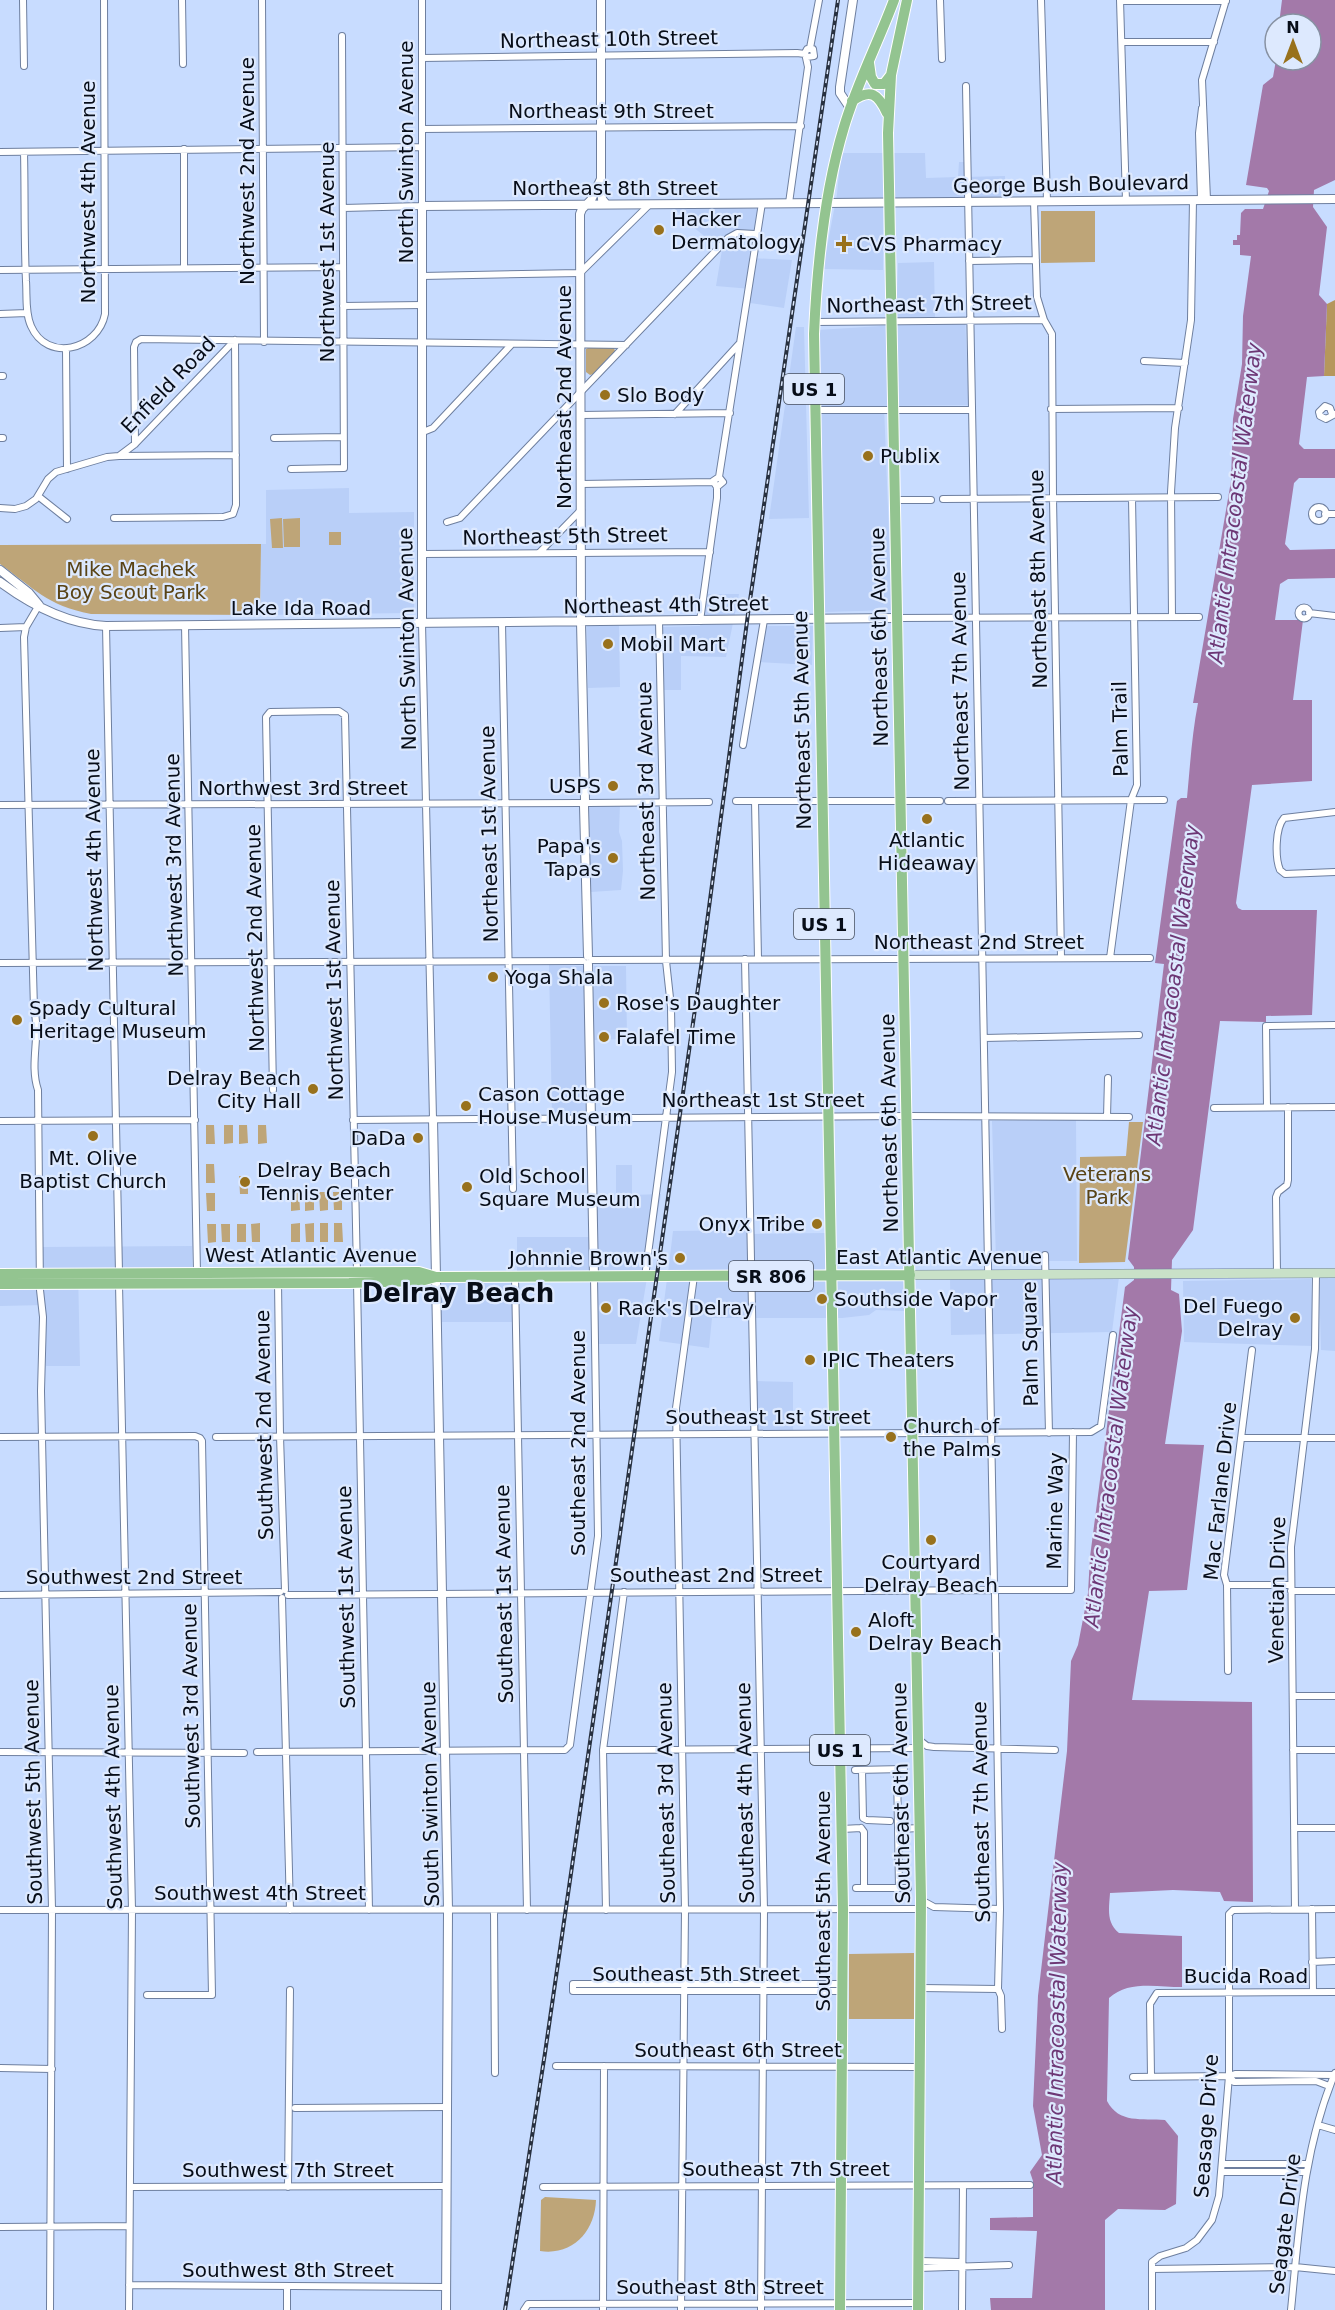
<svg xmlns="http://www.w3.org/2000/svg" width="1335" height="2310" viewBox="0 0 1335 2310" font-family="'DejaVu Sans',sans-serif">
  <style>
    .built { fill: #b9cff8 }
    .green { fill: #bea578 }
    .forest { fill: #b6975c }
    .water { fill: #a379a9 }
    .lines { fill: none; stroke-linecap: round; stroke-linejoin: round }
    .minor-casing { stroke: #6e7f9f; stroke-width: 8 }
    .tertiary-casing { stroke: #6e7f9f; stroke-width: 10 }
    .secondary-casing { stroke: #6e7f9f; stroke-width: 10 }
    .primary-casing { stroke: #fff; stroke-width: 12 }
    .minor { stroke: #fff; stroke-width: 6 }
    .tertiary { stroke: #fff; stroke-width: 8 }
    .secondary { stroke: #c9e1c8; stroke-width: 9 }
    .primary { stroke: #93c490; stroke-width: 10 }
    .rail-casing { stroke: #283140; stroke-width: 4 }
    .rail { stroke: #dde9fe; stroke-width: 1.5; stroke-dasharray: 4.5; stroke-linecap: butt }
    .poi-dot { fill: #98711c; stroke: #dde9fe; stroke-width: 2 }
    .labels { text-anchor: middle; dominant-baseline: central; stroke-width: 4.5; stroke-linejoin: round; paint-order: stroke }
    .shield { fill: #dde9fe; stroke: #474f5d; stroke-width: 1.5 }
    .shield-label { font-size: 18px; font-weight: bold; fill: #070d18 }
    .street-label { font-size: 20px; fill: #070d18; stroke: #dde9fe }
    .poi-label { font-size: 20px; fill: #070d18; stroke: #dde9fe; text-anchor: start }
    .park-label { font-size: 20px; fill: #594315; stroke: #dde9fe }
    .water-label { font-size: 21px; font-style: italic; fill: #6d3775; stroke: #dde9fe }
    .district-label { font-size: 26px; font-weight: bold; fill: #070d18; stroke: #dde9fe }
  </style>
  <rect width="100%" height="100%" fill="#c8dcff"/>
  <path class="built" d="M841 153H925L926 178 958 177 959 162H964V177L1005 176V198H883V270L823 269 837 194Z
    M732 208 758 209 749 258 792 260 784 308 750 303 751 289 716 286 722 250 688 223 675 209Z
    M934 262 935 318 965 316 969 405 884 406 892 610 825 612 818 330 896 325 898 263Z
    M796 327H804L809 518 769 519Z
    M349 488V513L414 512V610L408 613 261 615V544H266V490Z
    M707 594H739L726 657 681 656V690H663L662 627 700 626Z
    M587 626H619L620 687 588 688Z
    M765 626H813L812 665 759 662Z
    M620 804 619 832 622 841 623 871 621 890 591 892 588 805Z
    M549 965 584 966 588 1115 552 1116Z
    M594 966H626L627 1039 593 1040Z
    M1076 1120 1077 1261H996L992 1121Z
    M616 1165H632V1195L661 1194 636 1344H598L596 1273 517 1274V1237H596L595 1205 616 1204Z
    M748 1230V1234L826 1233 825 1269 822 1271 668 1273 673 1231Z
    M192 1246V1268L78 1269 80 1366H46L45 1305 0 1306V1289L44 1288 43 1247Z
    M1119 1277 1112 1332 951 1335 950 1279Z
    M1319 1278H1335V1351L1321 1350Z
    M667 1279H906L905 1311 876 1310 869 1315 842 1318H712L709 1348 659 1341Z
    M1311 1279 1313 1346 1184 1342 1183 1281Z
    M440 1280H512L513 1322H441Z
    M756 1381 793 1382V1431H757Z"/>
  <path class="green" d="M1041 211H1095V262L1041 263Z
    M590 347 614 348 615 351 593 374 590 375 586 372V349Z
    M282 518 283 548H272L270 519Z
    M300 518V547H284L283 519Z
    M329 532H341V545H329Z
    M261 544 260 615 91 614C46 605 35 589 0 564V545Z
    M1129 1122H1143L1125 1262 1079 1263 1080 1157 1126 1156Z
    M206 1125H214L215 1144H206Z
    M224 1125H233V1143L224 1144Z
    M239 1125H247L248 1143 239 1144Z
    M258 1125H266L267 1143 258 1144Z
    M206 1164H214L215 1183H206Z
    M239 1176H248V1194H240Z
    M291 1192H299L300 1210 291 1211Z
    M305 1192H314V1210L305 1211Z
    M319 1192H328V1210L320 1211Z
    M333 1192H342V1210H334Z
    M206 1193H215V1211H207Z
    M260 1223V1242H252L251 1224Z
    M300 1223V1242H291V1224Z
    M314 1223V1242H306L305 1224Z
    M328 1223V1242H320V1223Z
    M342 1223 343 1242H334V1223Z
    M207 1224H216V1242L208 1243Z
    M221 1224H230V1242H222Z
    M237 1224H246V1242H237Z
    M914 1953V2019H849V1954Z
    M545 2197 596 2200C595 2231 573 2256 540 2251L541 2200Z"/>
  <path class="forest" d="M1335 300V376H1324L1327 304Z"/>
  <path class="water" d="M1282 0H1335V180L1314 190 1313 207 1327 227 1319 295 1327 304 1324 376 1307 377 1299 444 1304 449H1335V478H1299L1294 483 1285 544 1290 550 1335 549V578L1288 579 1280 584 1275 620H1303L1293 700H1312V781L1252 785 1236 903 1238 908 1242 910H1317L1312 1015 1266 1016V1022L1220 1021 1193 1230 1172 1260 1171 1290 1179 1294 1182 1331 1165 1444 1204 1445 1187 1590 1149 1591 1132 1700 1252 1702 1253 1902 1224 1901 1220 1892 1173 1890 1110 1893C1109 1909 1106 1922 1119 1933L1182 1936V1987C1158 1987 1128 1980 1109 1998L1107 2101C1119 2124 1142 2118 1165 2120L1178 2136 1176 2204 1165 2210 1118 2209 1105 2220V2310H991L990 2298H1032L1037 2231 990 2230V2218L1033 2217V2181L1030 2172 1042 2155 1033 2106 1038 1996 1067 1751 1071 1661 1078 1645 1088 1593 1090 1557 1125 1287 1134 1280V1267L1128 1259 1164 964 1155 963 1177 801 1181 798H1187C1190 766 1192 734 1198 703H1193L1231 481 1233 419 1242 364 1243 316 1251 256 1240 255V245H1233V240H1237V235H1240L1241 213 1245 209H1263L1269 191 1267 188 1246 185 1263 85 1273 77 1276 60H1311V24H1279Z"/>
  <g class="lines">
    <g class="minor-casing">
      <path id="minor" d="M23 0 24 66
        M182 0 183 64
        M262 0 264 342
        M940 0 942 59
        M1041 0 1047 201
        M1120 0 1126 201
        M1121 1H1226
        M1122 42H1214
        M810 48 819 0
        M422 58 797 53 805 54
        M966 86 994 1586
        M422 129 801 126
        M184 149V268
        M0 152 422 147
        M24 152C25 195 24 238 26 281 27 295 25 313 31 326 47 363 98 350 105 314L104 0
        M1201 200 1199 133 1202 108
        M1207 200 1202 80 1226 0
        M1034 201 1037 297 1044 320 1052 334 1053 498 1061 958
        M789 203 808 67 805 53 807 49H813L814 56 807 57
        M343 208 422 206V0
        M969 261 1036 260
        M0 270 343 267
        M422 276 580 273 649 205
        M343 306 422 305
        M0 314 27 313
        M814 322 1044 320
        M66 349 67 469
        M1144 361 1185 363
        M0 376H3
        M1051 409 1179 408
        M815 410H972
        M675 414 739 344
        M1332 414 1330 408 1325 406 1319 412 1320 416 1326 419 1335 414
        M581 415 730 413
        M423 432 433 428 511 345
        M0 438H3
        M274 438 343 437
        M135 444 134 347 136 342 141 339 626 345
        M120 456 236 455
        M291 469 344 468 342 36
        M719 477 762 203
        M581 484 713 482
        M38 496 67 519
        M943 499 1218 497
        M894 500H931
        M1312 514a7 7 0 1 1 14 0a7 7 0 1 1-14 0Z
        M0 508 15 509 26 506 36 499 48 479 56 472 107 457 119 456 135 444 235 340
        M1325 514H1335
        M114 518 223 517 233 514 236 505 235 340
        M447 522 460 518 728 238 737 233 755 234
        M539 553 581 510
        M421 554 710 552
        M39 605 26 627 24 637 34 1009C41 1036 29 1063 38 1090L40 1290 43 1317 41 1391 52 1909 50 2310
        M1298.5 613a5.5 5.5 0 1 1 11 0a5.5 5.5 0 1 1-11 0Z
        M1309 613 1335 616
        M1172 617 1171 492 1175 428 1191 320 1193 200
        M897 618 1199 617
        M700 621 717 498V487L713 481 719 477 723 482 717 487
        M422 623 433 1119
        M502 623 513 1189
        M185 625 197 1274
        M106 626 119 1273
        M0 628 26 627
        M743 745 764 620
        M736 801H940
        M755 801 758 959
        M948 801 1164 800
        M588 803 709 802
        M0 805 581 803
        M1335 812 1284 818C1275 828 1275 858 1280 870L1285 874 1335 872
        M1110 958 1131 800 1137 785 1132 498
        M745 959 764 1910 761 2310
        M592 960 1150 958
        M0 963 583 961
        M984 1038 1139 1035
        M273 1090 266 717 270 712 339 711 345 715 357 1272
        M1267 1107 1266 1026 1335 1025
        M1214 1108 1335 1107
        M1107 1117 1108 1078
        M353 1120 907 1116 1129 1117
        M0 1121 195 1120
        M1045 1255 1049 1433
        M1277 1273 1276 1197 1278 1192 1287 1185 1288 1180V1107
        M515 1277 527 1910
        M645 1277 672 1072 671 1007 666 961 659 621
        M278 1282 280 1436 285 1590
        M357 1282 369 1910
        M119 1284 132 1910 129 2310
        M0 1437 195 1436 200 1438 202 1441 212 1995H147
        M216 1437 1091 1432 1101 1426 1113 1335
        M1241 1438H1335
        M1227 1585H1291
        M998 1590H1071L1073 1432
        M1291 1591H1335
        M995 1594 1000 1909 998 1989 1001 1996 1002 2029
        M0 1595 280 1592
        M288 1595 991 1590
        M282 1598 290 1910
        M1228 1671 1227 1585 1224 1575 1252 1350
        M1293 1696H1335
        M918 1739 927 1746 934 1747 1055 1750
        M603 1750 918 1748
        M1293 1750H1335
        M0 1752 244 1753
        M257 1752 565 1750 570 1745 598 1536 594 1277
        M897 1769 899 1888
        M855 1770 904 1769
        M862 1770 863 1818 867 1820 890 1821
        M861 1828 864 1832V1888
        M1294 1828H1335
        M842 1829 861 1828
        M898 1829 920 1828
        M856 1888H908
        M921 1900 934 1907 1000 1909
        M1295 1909 1291 1547 1315 1349 1316 1273
        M1312 1909 1313 1992
        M0 1910 921 1909
        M494 1910 495 2073
        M606 1910 603 1750 624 1592
        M1312 1962 1335 1961
        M921 1988 998 1989
        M842 1991H573V1984H843
        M556 2066 920 2067
        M0 2068 52 2069
        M1151 2076 1150 2004 1157 1993 1335 1992
        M1229 2076 1234 2082 1316 2081 1329 2086
        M1133 2077 1229 2076 1235 2074 1334 2075
        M295 2108 447 2107
        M1318 2125 1335 2130
        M1222 2164H1307
        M1221 2172H1306
        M130 2187 447 2186
        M288 2187 290 1990
        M543 2187 1030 2185
        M0 2227 129 2226
        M919 2261 959 2262 962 2265
        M919 2268 1009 2265
        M1152 2269 1295 2267 1335 2271
        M129 2285 446 2287
        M287 2287V2310
        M524 2310 528 2304 918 2303
        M603 2310 604 2066
        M681 2310 685 1910 676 1408 694 1276
        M962 2310 963 2186
        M1152 2310V2262L1160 2256 1186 2248 1197 2240 1212 2220 1219 2196 1229 2076V1914L1233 1910 1335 1909
        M1291 2310C1299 2229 1303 2149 1335 2073"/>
    </g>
    <g class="tertiary-casing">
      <path id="tertiary" d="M601 0V179L602 199 606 204
        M850 108 840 93V87L853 0
        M0 570 29 593 39 605
        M0 582C31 605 66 624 106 626L897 618
        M422 623V206L1335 199
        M585 800 581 622 580 214 582 209 591 200 601 179
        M584 806 588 956
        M588 964 594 1277
        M433 1119 448 1910 446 2310"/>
    </g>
    <g class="secondary-casing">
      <path id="secondary" d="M910 1275 1335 1273"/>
    </g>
    <g class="primary-casing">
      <path id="primary" d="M907 0 891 75 888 133 921 1900 918 2310
        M869 63 871 77 875 84H884L891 75
        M852 101C871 88 878 94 887 113
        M0 1274 419 1272 436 1277
        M0 1284 349 1283 421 1281 436 1277 910 1275
        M840 2310 843 1910 814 334C817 265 824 193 844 127 857 83 878 43 894 0"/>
    </g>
    <use href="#minor" class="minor"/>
    <use href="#tertiary" class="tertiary"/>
    <use href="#secondary" class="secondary"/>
    <use href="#primary" class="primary"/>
    <g class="rail-casing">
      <path id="rail" d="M505 2310 545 2053 611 1597 702 960 748 614 838 0"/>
    </g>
    <use href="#rail" class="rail"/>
  </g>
  <g class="poi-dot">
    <circle cx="659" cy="230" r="6"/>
    <path d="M841 235h6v6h6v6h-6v6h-6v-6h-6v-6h6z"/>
    <circle cx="605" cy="395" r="6"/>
    <circle cx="868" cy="456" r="6"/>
    <circle cx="608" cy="644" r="6"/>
    <circle cx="613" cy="786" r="6"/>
    <circle cx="927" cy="819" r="6"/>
    <circle cx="613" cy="858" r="6"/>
    <circle cx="493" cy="977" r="6"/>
    <circle cx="604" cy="1003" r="6"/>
    <circle cx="17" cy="1020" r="6"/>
    <circle cx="604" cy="1037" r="6"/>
    <circle cx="313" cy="1089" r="6"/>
    <circle cx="466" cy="1106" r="6"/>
    <circle cx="93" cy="1136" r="6"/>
    <circle cx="418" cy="1138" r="6"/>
    <circle cx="245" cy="1182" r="6"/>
    <circle cx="467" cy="1187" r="6"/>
    <circle cx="817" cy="1224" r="6"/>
    <circle cx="680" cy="1258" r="6"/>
    <circle cx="822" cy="1299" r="6"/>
    <circle cx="606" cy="1308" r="6"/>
    <circle cx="1295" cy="1318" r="6"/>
    <circle cx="810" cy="1360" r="6"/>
    <circle cx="891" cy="1437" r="6"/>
    <circle cx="931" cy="1540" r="6"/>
    <circle cx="856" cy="1632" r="6"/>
  </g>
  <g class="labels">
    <g class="shield">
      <rect x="784" y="374" width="60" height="30" rx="4.5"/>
      <rect x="794" y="909" width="60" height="30" rx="4.5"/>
      <rect x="729" y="1261" width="84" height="30" rx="4.5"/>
      <rect x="810" y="1735" width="60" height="30" rx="4.5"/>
    </g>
    <g class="shield-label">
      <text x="814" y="389">US 1</text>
      <text x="824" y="924">US 1</text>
      <text x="771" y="1276">SR 806</text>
      <text x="840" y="1750">US 1</text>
    </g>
    <g class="street-label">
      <text transform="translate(609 39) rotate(-1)">Northeast 10th Street</text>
      <text x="611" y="111">Northeast 9th Street</text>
      <text transform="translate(406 152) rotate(-90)">North Swinton Avenue</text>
      <text transform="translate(247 171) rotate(-90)">Northwest 2nd Avenue</text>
      <text transform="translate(1071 184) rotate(-1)">George Bush Boulevard</text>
      <text x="615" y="188">Northeast 8th Street</text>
      <text transform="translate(88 192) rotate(-90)">Northwest 4th Avenue</text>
      <text transform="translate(327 252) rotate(-90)">Northwest 1st Avenue</text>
      <text transform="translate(929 304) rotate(-1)">Northeast 7th Street</text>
      <text transform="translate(168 385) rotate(-46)">Enfield Road</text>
      <text transform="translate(564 397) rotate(-90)">Northeast 2nd Avenue</text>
      <text transform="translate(565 536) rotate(-1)">Northeast 5th Street</text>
      <text transform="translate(1038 579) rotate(-91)">Northeast 8th Avenue</text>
      <text transform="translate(666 605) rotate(-1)">Northeast 4th Street</text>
      <text x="301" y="608">Lake Ida Road</text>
      <text transform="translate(879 637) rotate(-91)">Northeast 6th Avenue</text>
      <text transform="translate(407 639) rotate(-91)">North Swinton Avenue</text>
      <text transform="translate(960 681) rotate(-91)">Northeast 7th Avenue</text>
      <text transform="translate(802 720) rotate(-91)">Northeast 5th Avenue</text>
      <text transform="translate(1120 729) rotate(-91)">Palm Trail</text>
      <text x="303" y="788">Northwest 3rd Street</text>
      <text transform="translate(646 791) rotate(-91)">Northeast 3rd Avenue</text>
      <text transform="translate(489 834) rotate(-91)">Northeast 1st Avenue</text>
      <text transform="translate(94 860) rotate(-91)">Northwest 4th Avenue</text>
      <text transform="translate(174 865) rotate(-91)">Northwest 3rd Avenue</text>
      <text transform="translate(255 938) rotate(-91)">Northwest 2nd Avenue</text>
      <text x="979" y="942">Northeast 2nd Street</text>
      <text transform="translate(334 990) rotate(-91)">Northwest 1st Avenue</text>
      <text x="763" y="1100">Northeast 1st Street</text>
      <text transform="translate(889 1123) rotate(-91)">Northeast 6th Avenue</text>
      <text x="311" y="1255">West Atlantic Avenue</text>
      <text x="939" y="1257">East Atlantic Avenue</text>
      <text transform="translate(1030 1344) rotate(-91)">Palm Square</text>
      <text x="768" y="1417">Southeast 1st Street</text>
      <text transform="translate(264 1425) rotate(-91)">Southwest 2nd Avenue</text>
      <text transform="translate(578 1443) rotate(-90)">Southeast 2nd Avenue</text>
      <text transform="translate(1220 1491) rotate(-84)">Mac Farlane Drive</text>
      <text transform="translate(1055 1511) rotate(-89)">Marine Way</text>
      <text x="716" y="1575">Southeast 2nd Street</text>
      <text x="134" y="1577">Southwest 2nd Street</text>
      <text transform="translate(1277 1590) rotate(-89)">Venetian Drive</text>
      <text transform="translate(504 1594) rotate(-91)">Southeast 1st Avenue</text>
      <text transform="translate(346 1597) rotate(-91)">Southwest 1st Avenue</text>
      <text transform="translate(191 1716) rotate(-91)">Southwest 3rd Avenue</text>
      <text transform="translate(33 1792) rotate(-91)">Southwest 5th Avenue</text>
      <text transform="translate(666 1793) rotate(-91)">Southeast 3rd Avenue</text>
      <text transform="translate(745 1793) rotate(-91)">Southeast 4th Avenue</text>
      <text transform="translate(901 1793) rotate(-91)">Southeast 6th Avenue</text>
      <text transform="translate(430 1794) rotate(-91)">South Swinton Avenue</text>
      <text transform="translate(113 1797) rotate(-91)">Southwest 4th Avenue</text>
      <text transform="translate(981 1812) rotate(-91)">Southeast 7th Avenue</text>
      <text x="260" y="1893">Southwest 4th Street</text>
      <text transform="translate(823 1901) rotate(-90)">Southeast 5th Avenue</text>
      <text x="696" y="1974">Southeast 5th Street</text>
      <text x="1246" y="1976">Bucida Road</text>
      <text x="738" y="2050">Southeast 6th Street</text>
      <text transform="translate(1206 2126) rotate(-86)">Seasage Drive</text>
      <text x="786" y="2169">Southeast 7th Street</text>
      <text x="288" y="2170">Southwest 7th Street</text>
      <text transform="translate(1285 2224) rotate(-83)">Seagate Drive</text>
      <text x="288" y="2270">Southwest 8th Street</text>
      <text x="720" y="2287">Southeast 8th Street</text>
    </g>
    <g class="poi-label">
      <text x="671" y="219">Hacker<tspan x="671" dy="23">Dermatology</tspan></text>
      <text x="856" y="244">CVS Pharmacy</text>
      <text x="617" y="395">Slo Body</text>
      <text x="880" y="456">Publix</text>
      <text x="620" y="644">Mobil Mart</text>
      <text x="601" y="786" text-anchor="end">USPS</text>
      <text x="927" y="840" text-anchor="middle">Atlantic<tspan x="927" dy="23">Hideaway</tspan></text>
      <text x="601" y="846" text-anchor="end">Papa's<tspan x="601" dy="23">Tapas</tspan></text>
      <text x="505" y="977">Yoga Shala</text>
      <text x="616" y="1003">Rose's Daughter</text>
      <text x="29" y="1008">Spady Cultural<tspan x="29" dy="23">Heritage Museum</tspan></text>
      <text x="616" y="1037">Falafel Time</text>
      <text x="301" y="1078" text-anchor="end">Delray Beach<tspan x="301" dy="23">City Hall</tspan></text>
      <text x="478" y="1094">Cason Cottage<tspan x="478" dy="23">House Museum</tspan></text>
      <text x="406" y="1138" text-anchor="end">DaDa</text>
      <text x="93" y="1158" text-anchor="middle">Mt. Olive<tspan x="93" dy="23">Baptist Church</tspan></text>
      <text x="257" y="1170">Delray Beach<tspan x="257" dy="23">Tennis Center</tspan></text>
      <text x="479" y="1176">Old School<tspan x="479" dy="23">Square Museum</tspan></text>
      <text x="805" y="1224" text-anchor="end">Onyx Tribe</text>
      <text x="668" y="1258" text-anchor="end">Johnnie Brown's</text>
      <text x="834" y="1299">Southside Vapor</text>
      <text x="1283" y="1306" text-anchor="end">Del Fuego<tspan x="1283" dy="23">Delray</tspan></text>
      <text x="618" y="1308">Rack's Delray</text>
      <text x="822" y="1360">IPIC Theaters</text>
      <text x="903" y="1426">Church of<tspan x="903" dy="23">the Palms</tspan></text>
      <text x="931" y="1562" text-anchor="middle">Courtyard<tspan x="931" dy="23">Delray Beach</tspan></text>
      <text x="868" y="1620">Aloft<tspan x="868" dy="23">Delray Beach</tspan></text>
    </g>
    <g class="park-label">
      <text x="131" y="569">Mike Machek<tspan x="131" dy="23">Boy Scout Park</tspan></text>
      <text x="1107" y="1174">Veterans<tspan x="1107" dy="23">Park</tspan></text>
    </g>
    <g class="water-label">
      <text transform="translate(1235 503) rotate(-83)">Atlantic Intracoastal Waterway</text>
      <text transform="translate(1173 985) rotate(-83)">Atlantic Intracoastal Waterway</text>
      <text transform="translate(1111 1467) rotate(-83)">Atlantic Intracoastal Waterway</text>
      <text transform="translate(1057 2023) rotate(-89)">Atlantic Intracoastal Waterway</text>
    </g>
    <g class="district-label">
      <text x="458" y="1293">Delray Beach</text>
    </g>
  </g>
  <g transform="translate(1293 42)"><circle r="28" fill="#dde9fe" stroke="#8791a2" stroke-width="1.5"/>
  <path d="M0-4.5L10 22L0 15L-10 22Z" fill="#98711c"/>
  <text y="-9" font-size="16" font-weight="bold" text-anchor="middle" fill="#070d18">N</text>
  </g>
</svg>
